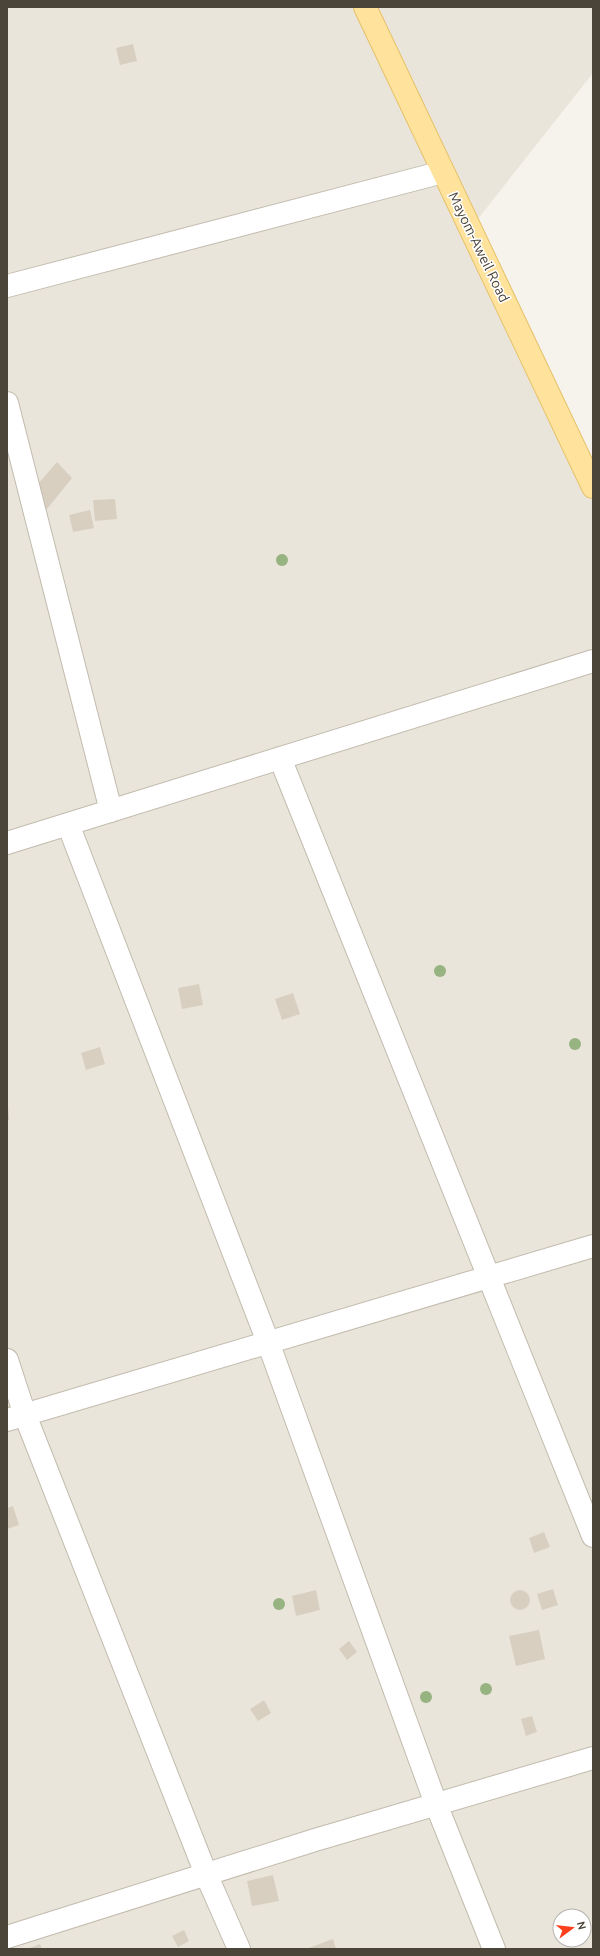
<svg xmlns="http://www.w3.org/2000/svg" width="600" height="1956" viewBox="0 0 600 1956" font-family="Ubuntu,sans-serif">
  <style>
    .residential { fill: #eae5da; fill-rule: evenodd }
    .building { fill: #d8cfc1 }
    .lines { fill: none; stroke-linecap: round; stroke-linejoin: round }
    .minor-casing { stroke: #c2bbae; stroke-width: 24 }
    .major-casing { stroke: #e6c16a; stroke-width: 24 }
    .minor { stroke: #fff; stroke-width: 22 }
    .major { stroke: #ffe39c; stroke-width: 22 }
    .tree { fill: #97b381 }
    .labels { text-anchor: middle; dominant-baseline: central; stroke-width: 3; stroke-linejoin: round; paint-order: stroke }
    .street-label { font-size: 14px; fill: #4b4439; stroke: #fff }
  </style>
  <rect width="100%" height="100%" fill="#f6f3ec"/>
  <path class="residential" d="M7 7H593V73L470 229 593 484V1949H7ZM560 1916H584V1940H560Z"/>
  <path class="building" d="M133 44 137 61 120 65 116 48Z
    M57 462 72 478 47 509 31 492Z
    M115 499 117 519 95 521 93 500Z
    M90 510 94 528 73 532 69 515Z
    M199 984 203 1005 182 1009 178 988Z
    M293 993 300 1014 282 1020 275 999Z
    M100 1047 105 1064 86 1070 81 1053Z
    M7 1105H8L9 1120H7Z
    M13 1506 19 1525 7 1529V1508Z
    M544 1532 550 1547 534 1553 529 1538Z
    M553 1589 558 1605 542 1610 537 1594Z
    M316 1590 320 1610 296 1616 292 1596Z
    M510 1600a10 10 0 1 1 20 0a10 10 0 1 1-20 0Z
    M539 1630 545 1659 516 1666 509 1636Z
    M349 1641 357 1652 347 1660 339 1649Z
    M264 1700 271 1713 258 1721 250 1709Z
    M532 1716 537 1732 526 1736 521 1719Z
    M273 1875 279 1901 252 1906 247 1881Z
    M184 1930 189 1941 178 1947 172 1936Z
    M333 1939 336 1949H306Z
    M40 1944 42 1949H27Z"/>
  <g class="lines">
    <g class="minor-casing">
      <path id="minor" d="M7 286 443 172
        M7 403 111 811
        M280 758 593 1536
        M68 824 268 1342 436 1804 494 1949
        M7 843 593 661
        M7 1360 25 1415 206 1874 239 1949
        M7 1420 593 1246
        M7 1937 315 1840 593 1758"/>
    </g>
    <g class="major-casing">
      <path id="major" d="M365 7 593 487"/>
    </g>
    <use href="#minor" class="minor"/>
    <use href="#major" class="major"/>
  </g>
  <g class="tree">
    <circle cx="282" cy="560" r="6"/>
    <circle cx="440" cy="971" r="6"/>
    <circle cx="575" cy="1044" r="6"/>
    <circle cx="279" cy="1604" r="6"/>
    <circle cx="486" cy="1689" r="6"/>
    <circle cx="426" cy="1697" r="6"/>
  </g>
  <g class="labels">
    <g class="street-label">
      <text transform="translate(479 247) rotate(64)">Mayom-Aweil Road</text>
    </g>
  </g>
  <rect width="600" height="1956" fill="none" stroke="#4b4439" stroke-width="16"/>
  <g transform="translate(572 1928) rotate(75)"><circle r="19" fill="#ffffff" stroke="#b7b4b0"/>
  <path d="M0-3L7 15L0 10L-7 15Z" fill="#fc3f1d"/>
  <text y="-6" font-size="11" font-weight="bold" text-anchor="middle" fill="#4b4439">N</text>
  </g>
</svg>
